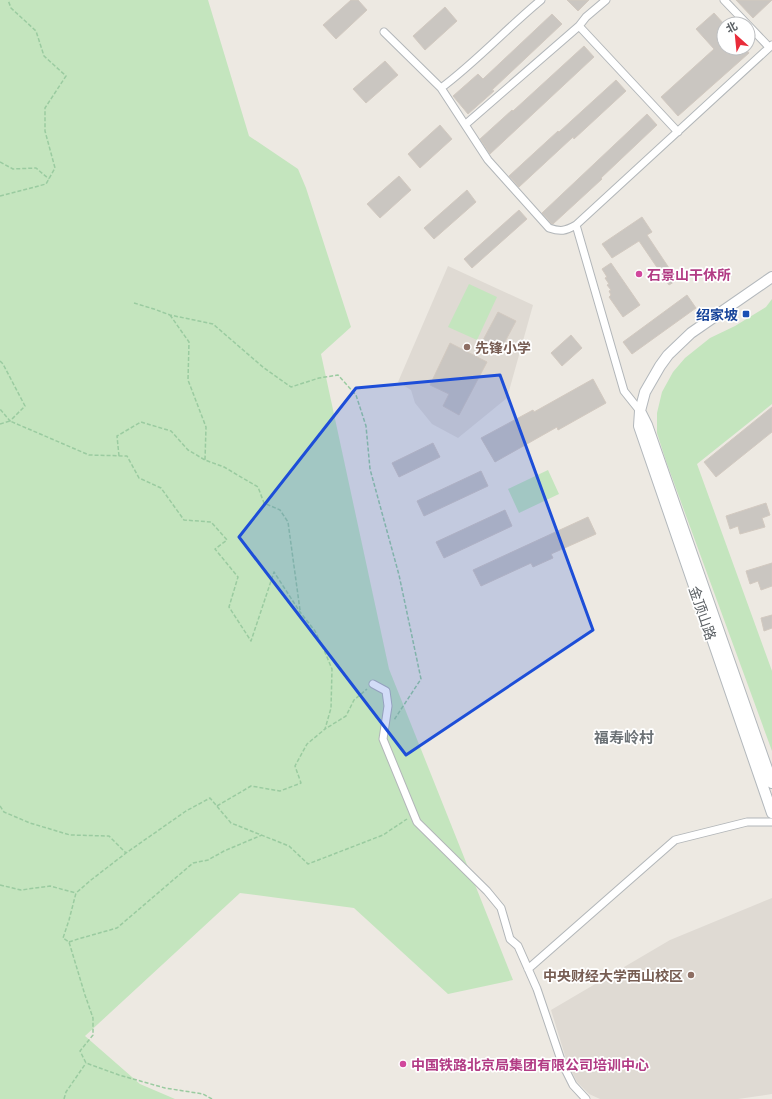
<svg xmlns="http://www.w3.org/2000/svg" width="772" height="1099" viewBox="0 0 772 1099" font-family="'Open Sans','Noto Sans SC',sans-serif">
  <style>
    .education { fill: #dfdad3 }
    .green { fill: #c4e5be }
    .building { fill: #cac6c1; stroke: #d2c9c0 }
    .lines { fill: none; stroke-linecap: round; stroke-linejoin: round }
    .street-casing { stroke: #b2b6b9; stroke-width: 9 }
    .secondary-casing { stroke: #b3b8bc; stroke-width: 12 }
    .path { stroke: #9acba0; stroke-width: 1.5; stroke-dasharray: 4 2; stroke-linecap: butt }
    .street { stroke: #fff; stroke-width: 7 }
    .secondary { stroke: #fff; stroke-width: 10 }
    .marked { fill: #1d4ed8; fill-opacity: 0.2; stroke: #1d4ed8; stroke-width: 3; stroke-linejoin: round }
    .hotel-dot { fill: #d1479c; stroke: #fff; stroke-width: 1.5 }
    .transit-dot { fill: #1a4fb4; stroke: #fff; stroke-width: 1.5 }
    .education-dot { fill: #8d6e63; stroke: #fff; stroke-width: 1.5 }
    .labels { text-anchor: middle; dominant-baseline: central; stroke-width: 3.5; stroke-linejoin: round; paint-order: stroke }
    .hotel-label { font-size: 14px; font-weight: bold; fill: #b23c85; stroke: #fff; text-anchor: start }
    .transit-label { font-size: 14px; font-weight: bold; fill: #164399; stroke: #fff; text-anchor: end }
    .education-label { font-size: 14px; font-weight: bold; fill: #785e54; stroke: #fff; text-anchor: start }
    .street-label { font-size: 14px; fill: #5a5f63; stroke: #fff }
    .neighbourhood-label { font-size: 15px; font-weight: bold; fill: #6b7175; stroke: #fff }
  </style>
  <rect width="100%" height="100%" fill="#ede9e2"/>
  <path class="education" d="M448 266 533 305 507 398 458 438 432 424 415 403 411 390 398 382Z
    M772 898V1094L738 1099H600L589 1094 577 1082 567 1062 551 1010 670 940Z"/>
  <path class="green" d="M0 0H208L249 136 298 169 306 188 351 327 321 354 389 669 513 980 448 994 354 908 240 893 85 1036 140 1084 175 1099H0Z
    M469 284 497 297 477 340 448 327Z
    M772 299V404L697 464 772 671V751L666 461 657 433V413L662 392 673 372 685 358 710 338 735 326 766 307Z
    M548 470 559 494 519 513 508 489Z"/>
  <path class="building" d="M351 0H358L367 10 336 39 323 25Z
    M567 0H589L578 11Z
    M736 0H772L753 18Z
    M445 7 457 21 425 50 413 36Z
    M714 13 724 24V48H745L749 53 678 116 661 97 714 49 696 29Z
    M552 14 562 24 492 90 494 91 468 114 453 96 478 74 483 79Z
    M584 46 594 57 490 154 480 139 512 110 513 111Z
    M385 61 398 75 366 103 353 89Z
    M616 80 626 91 574 139 573 137 519 187 509 176 558 131 559 132Z
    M647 114 657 125 601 178 602 179 553 224H552L542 213Z
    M440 125 452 139 420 168 408 154Z
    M399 176 411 190 380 218 367 204Z
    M467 190 476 202 434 239 424 228Z
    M519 210 527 219 472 268 464 259Z
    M642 217 652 232 647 235 677 280 669 285 639 241 612 258 602 244Z
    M611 263 640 305 623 317 609 297 611 295 609 291 611 290 607 285 609 284 605 278 607 277 602 269Z
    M687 295 696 308 632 354 623 342Z
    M498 312 516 321 500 351 482 342Z
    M571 335 582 348 562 366 551 353Z
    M450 343 487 362 459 415 443 406 449 394 430 385Z
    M593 379 606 403 558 430 557 427 495 462 481 438 533 410 534 412Z
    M772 407V432L716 477 704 462Z
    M433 443 440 457 399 477 392 463Z
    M481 471 488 486 424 516 417 501Z
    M766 503 770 515 762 518 765 527 740 534 738 526 730 529 726 516Z
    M505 510 512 526 444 558 436 542Z
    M588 517 596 534 551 554 553 558 533 567 531 563 481 586 473 570Z
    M772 563V586L761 590 758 581 750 584 746 571Z
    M772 615V628L764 631 761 618Z"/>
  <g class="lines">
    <g class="street-casing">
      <path id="street" d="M724 0 747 24
        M748 25 769 47
        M579 26 678 132
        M384 32 441 88 488 160 549 228C561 232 565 231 576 225L772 45
        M441 88C476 62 507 28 541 0
        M466 124 579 26 586 17 606 0
        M576 225 624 391 640 411
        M373 684 386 691 388 706 383 739 417 822 487 891 501 908 510 939 518 946 537 989 562 1063 573 1085 586 1099
        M528 969 675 840 747 822H772"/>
    </g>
    <g class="secondary-casing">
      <path id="secondary" d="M772 277 691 333 668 355 660 366 645 392 640 411 639 426 772 813
        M641 413 647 425 772 783"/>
    </g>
    <path class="path" d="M0 162 13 169 36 168 49 179
      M0 196 46 184 55 168 45 131V108L66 76 44 56 36 31 11 8 8 0
      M134 303 154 309 170 315 213 324 264 368 291 387 319 378 338 375 356 395 366 426 370 469 399 575 421 679 394 720
      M170 315 189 342 188 380 206 427 205 460
      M0 361 3 364 25 406 10 421 0 409
      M0 424 10 421 89 455 127 456 139 478 161 488 184 520 211 522 227 540 215 549 238 577 229 607 251 641 274 572 300 612 315 631 324 650 332 669 331 708 325 729 346 716 354 700 367 689
      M119 456 117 436 141 422 171 431 188 450 205 460 224 467 258 487 264 503 280 510 288 522 300 610
      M0 806 4 812 30 823 70 835 109 836 126 853
      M217 806 251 786 280 791 301 783 295 766 307 744 325 729
      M0 885 21 890 50 886 76 893
      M69 942 78 939 117 928 193 863 208 860 224 851 262 835
      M64 1099 66 1092 86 1063
      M212 1099 203 1094 165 1088 119 1075 86 1063 80 1051 93 1035V1018L85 995 69 942 63 938 69 920 76 893 91 880 126 853 186 811 210 798 231 823 289 846 308 864 383 835 407 819"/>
    <use href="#street" class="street"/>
    <use href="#secondary" class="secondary"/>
  </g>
  <path class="marked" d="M500 375 593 630 406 755 239 537 356 388Z"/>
  <g class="hotel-dot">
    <circle cx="639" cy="274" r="4"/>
    <circle cx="403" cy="1064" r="4"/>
  </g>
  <rect class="transit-dot" x="742" y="310" width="8" height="8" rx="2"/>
  <g class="education-dot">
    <circle cx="467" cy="347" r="4"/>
    <circle cx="691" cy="975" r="4"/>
  </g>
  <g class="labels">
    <g class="hotel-label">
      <text x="647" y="274">石景山干休所</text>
      <text x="411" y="1064">中国铁路北京局集团有限公司培训中心</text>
    </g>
    <g class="transit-label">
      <text x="738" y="314">绍家坡</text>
    </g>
    <g class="education-label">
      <text x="475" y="347">先锋小学</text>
      <text x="683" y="975" text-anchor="end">中央财经大学西山校区</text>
    </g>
    <g class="street-label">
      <text transform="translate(703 613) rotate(71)">金顶山路</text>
    </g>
    <g class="neighbourhood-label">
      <text x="624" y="737">福寿岭村</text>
    </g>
  </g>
  <g transform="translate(736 36) rotate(333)"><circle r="19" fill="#ffffff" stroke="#bdbfc1"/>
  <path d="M0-3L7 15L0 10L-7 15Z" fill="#e92c3a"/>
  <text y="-6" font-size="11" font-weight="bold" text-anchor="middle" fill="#5a5f63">北</text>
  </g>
</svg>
